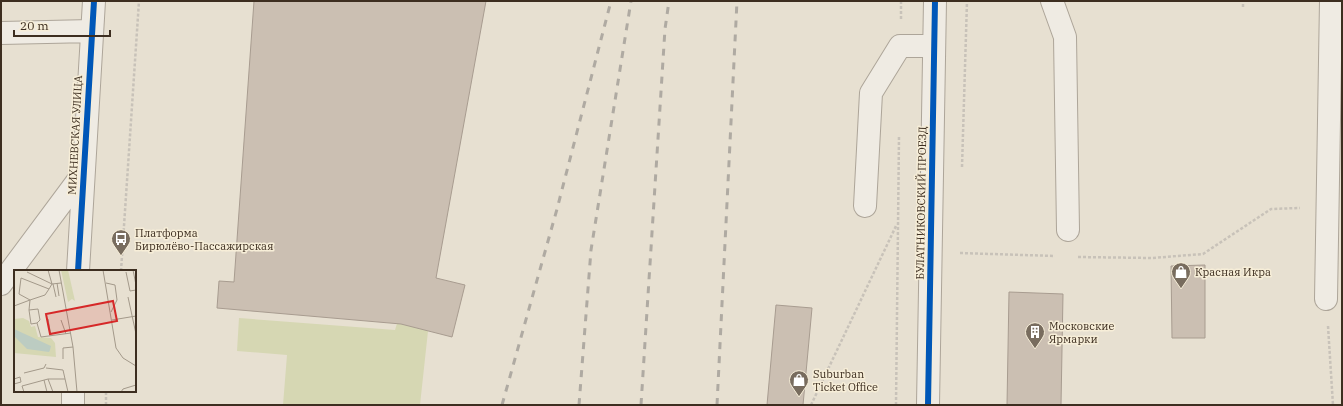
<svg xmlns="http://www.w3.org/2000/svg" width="1343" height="406" viewBox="0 0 1343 406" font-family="'IBM Plex Serif',serif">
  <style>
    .green { fill: #d6d7b3 }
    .building { fill: #cbbfb2; stroke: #a89c90 }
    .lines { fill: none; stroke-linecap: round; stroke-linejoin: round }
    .minor-casing { stroke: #ada599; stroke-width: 24 }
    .path { stroke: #c8c2b9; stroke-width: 2.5; stroke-dasharray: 3 2; stroke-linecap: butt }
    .minor { stroke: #efebe3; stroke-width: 22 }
    .rail { stroke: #afaaa2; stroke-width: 3; stroke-dasharray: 7 7; stroke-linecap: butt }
    .cycleway-casing { stroke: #f7eed8; stroke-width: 8 }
    .cycleway { stroke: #0057b8; stroke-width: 6 }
    .labels { text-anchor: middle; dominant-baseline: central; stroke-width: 3; stroke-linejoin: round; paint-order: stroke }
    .street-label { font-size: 11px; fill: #3d2e20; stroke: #f7eed8 }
    .poi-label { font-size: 11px; fill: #3d2e20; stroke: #f7eed8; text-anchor: start }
    .inset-road { fill: none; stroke: #a3998a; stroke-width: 1 }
    .view { fill: #d62828; fill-opacity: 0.15; stroke: #d62828; stroke-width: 2 }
    .inset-edge { fill: none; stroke: #3d2e20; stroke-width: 2 }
  </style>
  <rect width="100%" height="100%" fill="#e7e0d1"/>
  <path class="green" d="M400 314 428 331 420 405H283L287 355 237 351 239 318 395 330Z"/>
  <path class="building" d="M254 1H486L436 278 465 285 452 337 401 324 217 308 219 281 234 282Z
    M1205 265V338H1172L1171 266Z
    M1009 292 1063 294 1061 405H1007Z
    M776 305 812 308 803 405H767Z"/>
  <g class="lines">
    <g class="minor-casing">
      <path id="minor" d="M1052 1 1065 37 1068 230
        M1 33 92 31
        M865 206 871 93 900 46H934
        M78 271 94 1
        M1 284 82 175
        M1326 299 1331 1
        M73 405V391
        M928 405 935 1"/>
    </g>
    <path class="path" d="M1243 7V1
      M901 19V1
      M962 167 967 1
      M960 253 1055 256
      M1078 257 1152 258 1203 254 1271 209 1300 208
      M121 271 139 1
      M1328 326 1333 405
      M106 405V391
      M811 405 896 226
      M896 405 899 136"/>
    <use href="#minor" class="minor"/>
    <path class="rail" d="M502 405 557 209 611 1
      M579 405 591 250 631 1
      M641 405 665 29 669 1
      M717 405 737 1"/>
    <g class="cycleway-casing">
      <path id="cycleway" d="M78 271 94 1
        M928 405 935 1"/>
    </g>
    <use href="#cycleway" class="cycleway"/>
  </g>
  <defs>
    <g id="bus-pin" transform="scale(1)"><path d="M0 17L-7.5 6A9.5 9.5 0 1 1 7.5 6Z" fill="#786c5e" stroke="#f7eed8"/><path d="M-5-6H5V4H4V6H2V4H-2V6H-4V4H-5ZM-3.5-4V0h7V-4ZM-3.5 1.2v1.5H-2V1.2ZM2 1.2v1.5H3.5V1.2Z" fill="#fff"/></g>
    <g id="shop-pin" transform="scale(1)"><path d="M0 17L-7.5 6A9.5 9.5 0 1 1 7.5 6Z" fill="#786c5e" stroke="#f7eed8"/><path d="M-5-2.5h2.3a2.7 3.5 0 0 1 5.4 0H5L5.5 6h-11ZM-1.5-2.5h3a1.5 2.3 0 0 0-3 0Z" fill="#fff"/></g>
    <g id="building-pin" transform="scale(1)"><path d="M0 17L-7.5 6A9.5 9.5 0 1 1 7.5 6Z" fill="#786c5e" stroke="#f7eed8"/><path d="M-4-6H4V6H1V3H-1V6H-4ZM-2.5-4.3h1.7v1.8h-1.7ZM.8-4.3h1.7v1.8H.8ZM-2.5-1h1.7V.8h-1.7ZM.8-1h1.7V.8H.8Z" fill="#fff"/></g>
  </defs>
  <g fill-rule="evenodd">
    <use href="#bus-pin" x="121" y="239"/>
    <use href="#shop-pin" x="1181" y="272"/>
    <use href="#building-pin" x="1035" y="332"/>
    <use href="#shop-pin" x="799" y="380"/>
  </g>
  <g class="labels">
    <g class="street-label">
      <text transform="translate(75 135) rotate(-87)">МИХНЕВСКАЯ УЛИЦА</text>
      <text transform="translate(921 203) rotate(-89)">БУЛАТНИКОВСКИЙ ПРОЕЗД</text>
    </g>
    <g class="poi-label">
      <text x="135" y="233">Платформа<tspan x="135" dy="13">Бирюлёво-Пассажирская</tspan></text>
      <text x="1195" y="272">Красная Икра</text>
      <text x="1049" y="326">Московские<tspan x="1049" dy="13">Ярмарки</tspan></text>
      <text x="813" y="374">Suburban<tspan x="813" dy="13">Ticket Office</tspan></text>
    </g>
  </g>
  <g transform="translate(14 270)">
    <rect width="122" height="122" fill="#e7e0d1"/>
    <path d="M47 0H54L61 31 58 29 54 32ZM9 48 15 51 17 57 21 56 24 67 37 68 41 73 42 87 0 83V49Z" fill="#d6d7b3"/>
    <path d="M0 59 37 76 36 80 35 82 13 79 0 66Z" fill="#bcccc2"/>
    <path class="inset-road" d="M34 0 38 14 47 13M45 0 59 77 63 122M89 0 102 78 109 88 122 96M119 0 122 15M13 2 38 14 35 19 7 8 5 24 16 30 31 25 35 19M112 2 116 21 122 20M43 13 45 26M92 13 101 15 103 30 97 42M39 14 42 27M114 27 122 64M0 36 16 30 15 40 24 39 26 50 23 53M15 40 17 54 23 53 27 67 57 63M34 49 37 66M47 50 52 64M98 50 122 46M49 89V78L59 77M32 98 49 100 54 122M10 103 30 98 32 94M0 109 6 107 7 112 0 114M34 109H51M30 110 33 122M10 122 8 116 34 109 39 122M107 122 109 119 122 115"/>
    <path class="view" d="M99 31 103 51 36 64 32 44Z"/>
    <rect width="122" height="122" class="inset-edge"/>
  </g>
  <rect width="1343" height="406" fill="none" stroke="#3d2e20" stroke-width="4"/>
  <path d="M14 30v6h96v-6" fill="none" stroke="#3d2e20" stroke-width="2"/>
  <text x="20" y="30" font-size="12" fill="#3d2e20" stroke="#f7eed8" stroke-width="3" paint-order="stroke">20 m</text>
</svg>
